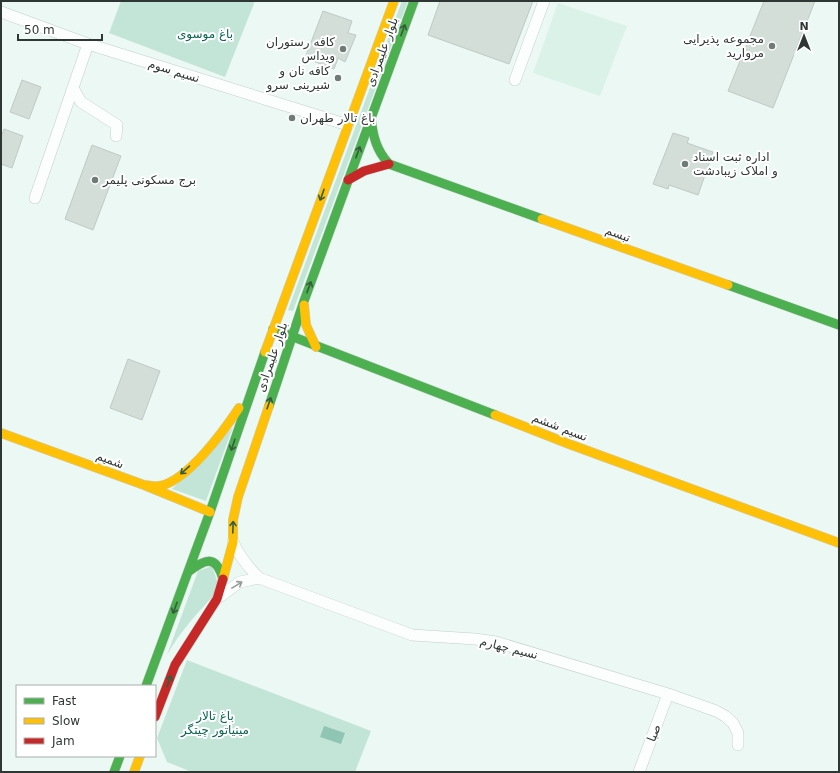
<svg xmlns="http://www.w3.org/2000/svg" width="840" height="773" viewBox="0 0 840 773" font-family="'DejaVu Sans','Noto Naskh Arabic',sans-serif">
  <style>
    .built { fill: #dbf2e8 }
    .green { fill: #c3e5d8 }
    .water { fill: #91c5b3 }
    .building { fill: #d4ded9; stroke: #bfc9c5 }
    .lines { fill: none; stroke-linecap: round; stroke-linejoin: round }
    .street-casing { stroke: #c4ceca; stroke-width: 12 }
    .fast-casing { stroke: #c4ceca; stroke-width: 10 }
    .slow-casing { stroke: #c4ceca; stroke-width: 10 }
    .jam-casing { stroke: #c4ceca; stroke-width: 10 }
    .street { stroke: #fcfefd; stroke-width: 11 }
    .fast { stroke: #4caf50; stroke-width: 9 }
    .slow { stroke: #ffc107; stroke-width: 9 }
    .jam { stroke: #c62828; stroke-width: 9 }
    .oneway { stroke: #375b3c }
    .oneway2 { stroke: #959a98 }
    .poi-dot { fill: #707b77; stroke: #fff; stroke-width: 1.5 }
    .labels { text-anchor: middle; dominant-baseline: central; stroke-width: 4; stroke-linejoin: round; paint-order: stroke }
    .park-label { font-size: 12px; fill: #06654d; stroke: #fff }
    .poi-label { font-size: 12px; fill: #2e3734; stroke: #fff; text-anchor: end }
    .street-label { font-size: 12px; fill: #2e3734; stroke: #fff }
  </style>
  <rect width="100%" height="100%" fill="#ecf8f3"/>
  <path class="built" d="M558 3 627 26 600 96 533 73Z"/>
  <path class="green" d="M121 1H255L225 77 109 33Z
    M402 1H408L293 311 288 310Z
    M233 427 206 501 172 489Z
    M212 566 220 589C200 610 181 630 167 655L198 571Z
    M187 660 371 731 355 772H192L167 762 157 738Z"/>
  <path class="water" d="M324 726 345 733 341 744 320 737Z"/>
  <path class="building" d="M440 1H533L509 64 428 35Z
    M764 1H815L773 108 728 91Z
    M323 11 352 21 348 33 356 35 345 62 338 58 334 69 305 58Z
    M22 80 41 87 29 119 10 112Z
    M4 129 23 136 12 168 1 164V137Z
    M673 133 689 138 687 143 713 152 698 195 669 185 668 189 653 184Z
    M92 145 121 156 93 230 65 219Z
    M128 359 160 371 142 420 110 408Z"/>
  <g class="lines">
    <g class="street-casing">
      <path id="street" d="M1 12 88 44 348 125
        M515 80 544 1
        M73 88 81 102 117 125 116 136
        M35 198 88 44
        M233 542C239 556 248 567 259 578L404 632 412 635 475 639 496 642 668 694 716 711 725 716 733 723 738 733V745
        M218 598 240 582 259 578
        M639 772 668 694"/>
    </g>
    <g class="fast-casing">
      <path id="fast" d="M371 118C373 136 376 150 389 164L542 219
        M728 285 839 325
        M273 329 495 415
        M269 406 304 301 414 1
        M188 572C205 559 216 554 223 579
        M146 686 210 512 265 352
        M114 772 120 756"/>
    </g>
    <g class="slow-casing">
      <path id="slow" d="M542 219 728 285
        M304 305 306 325 316 347
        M265 352 394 1
        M495 415 569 444 839 543
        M1 433 144 485 210 512
        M144 485C149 485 155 487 160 486 188 480 223 432 239 408
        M223 579 233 542V520L238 497 269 406
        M134 772 140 756"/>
    </g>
    <g class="jam-casing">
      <path id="jam" d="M348 180 364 171 389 164
        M155 717 175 665 217 599 223 579"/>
    </g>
    <use href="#street" class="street"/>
    <use href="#fast" class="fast"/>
    <use href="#slow" class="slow"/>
    <use href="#jam" class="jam"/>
  </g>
  <defs><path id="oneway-shaft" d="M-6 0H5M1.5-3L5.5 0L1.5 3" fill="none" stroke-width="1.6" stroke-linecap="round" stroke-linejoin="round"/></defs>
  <g class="oneway">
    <use href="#oneway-shaft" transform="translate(403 30) rotate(-70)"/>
    <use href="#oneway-shaft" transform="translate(358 152) rotate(-70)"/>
    <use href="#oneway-shaft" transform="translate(322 195) rotate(110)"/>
    <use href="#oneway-shaft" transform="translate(309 287) rotate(-70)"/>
    <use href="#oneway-shaft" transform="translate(269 403) rotate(-71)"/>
    <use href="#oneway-shaft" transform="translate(233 445) rotate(109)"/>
    <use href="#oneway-shaft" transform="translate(185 470) rotate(139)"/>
    <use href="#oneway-shaft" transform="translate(233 527) rotate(-88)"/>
    <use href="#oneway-shaft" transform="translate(175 608) rotate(110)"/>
    <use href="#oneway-shaft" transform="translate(169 681) rotate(-69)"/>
  </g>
  <use class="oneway2" href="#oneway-shaft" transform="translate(237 585) rotate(-31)"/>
  <g class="poi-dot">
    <circle cx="772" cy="46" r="4"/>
    <circle cx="343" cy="49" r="4"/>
    <circle cx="338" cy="78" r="4"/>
    <circle cx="292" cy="118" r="4"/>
    <circle cx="685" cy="164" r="4"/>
    <circle cx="95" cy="180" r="4"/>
  </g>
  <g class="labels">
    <g class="park-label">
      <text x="205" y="34">باغ موسوی</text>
      <text x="215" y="716">باغ تالار<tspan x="215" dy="14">مینیاتور چیتگر</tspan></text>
    </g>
    <g class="poi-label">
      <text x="764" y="39">مجموعه پذیرایی<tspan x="764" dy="14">مروارید</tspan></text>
      <text x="335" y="42">کافه رستوران<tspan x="335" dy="14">ویداس</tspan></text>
      <text x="330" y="71">کافه نان و<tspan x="330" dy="14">شیرینی سرو</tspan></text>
      <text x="300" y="118" text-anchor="start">باغ تالار طهران</text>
      <text x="693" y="157" text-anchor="start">اداره ثبت اسناد<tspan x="693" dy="14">و املاک زیبادشت</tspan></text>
      <text x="103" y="180" text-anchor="start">برج مسکونی پلیمر</text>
    </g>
    <g class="street-label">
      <text transform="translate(382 52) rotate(-70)">بلوار علیمرادی</text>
      <text transform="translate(174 71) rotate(17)">نسیم سوم</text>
      <text transform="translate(618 234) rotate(20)">تبسم</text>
      <text transform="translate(272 357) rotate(-71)">بلوار علیمرادی</text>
      <text transform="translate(560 427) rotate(21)">نسیم ششم</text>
      <text transform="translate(110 460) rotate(20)">شمیم</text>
      <text transform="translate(509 648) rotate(14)">نسیم چهارم</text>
      <text transform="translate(654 733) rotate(-69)">صبا</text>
    </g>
  </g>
  <rect width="840" height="773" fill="none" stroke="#2e3734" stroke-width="4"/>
  <rect x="16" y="685" width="140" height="72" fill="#ffffff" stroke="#abafae"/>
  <rect x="24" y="698" width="20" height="6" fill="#4caf50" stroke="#abafae"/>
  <text x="52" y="705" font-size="12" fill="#2e3734">Fast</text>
  <rect x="24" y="718" width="20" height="6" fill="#ffc107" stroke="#abafae"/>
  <text x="52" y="725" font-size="12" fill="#2e3734">Slow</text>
  <rect x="24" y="738" width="20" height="6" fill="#c62828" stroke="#abafae"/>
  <text x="52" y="745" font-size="12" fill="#2e3734">Jam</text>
  <g transform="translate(804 36)" stroke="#ffffff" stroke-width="3" paint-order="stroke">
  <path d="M0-3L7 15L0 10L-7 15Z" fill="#2e3734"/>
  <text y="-6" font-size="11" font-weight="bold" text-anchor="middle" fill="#2e3734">N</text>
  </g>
  <path d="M18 34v6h84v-6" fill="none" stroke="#2e3734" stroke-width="2"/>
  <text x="24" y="34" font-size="12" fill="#2e3734" stroke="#ffffff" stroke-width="3" paint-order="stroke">50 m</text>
</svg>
